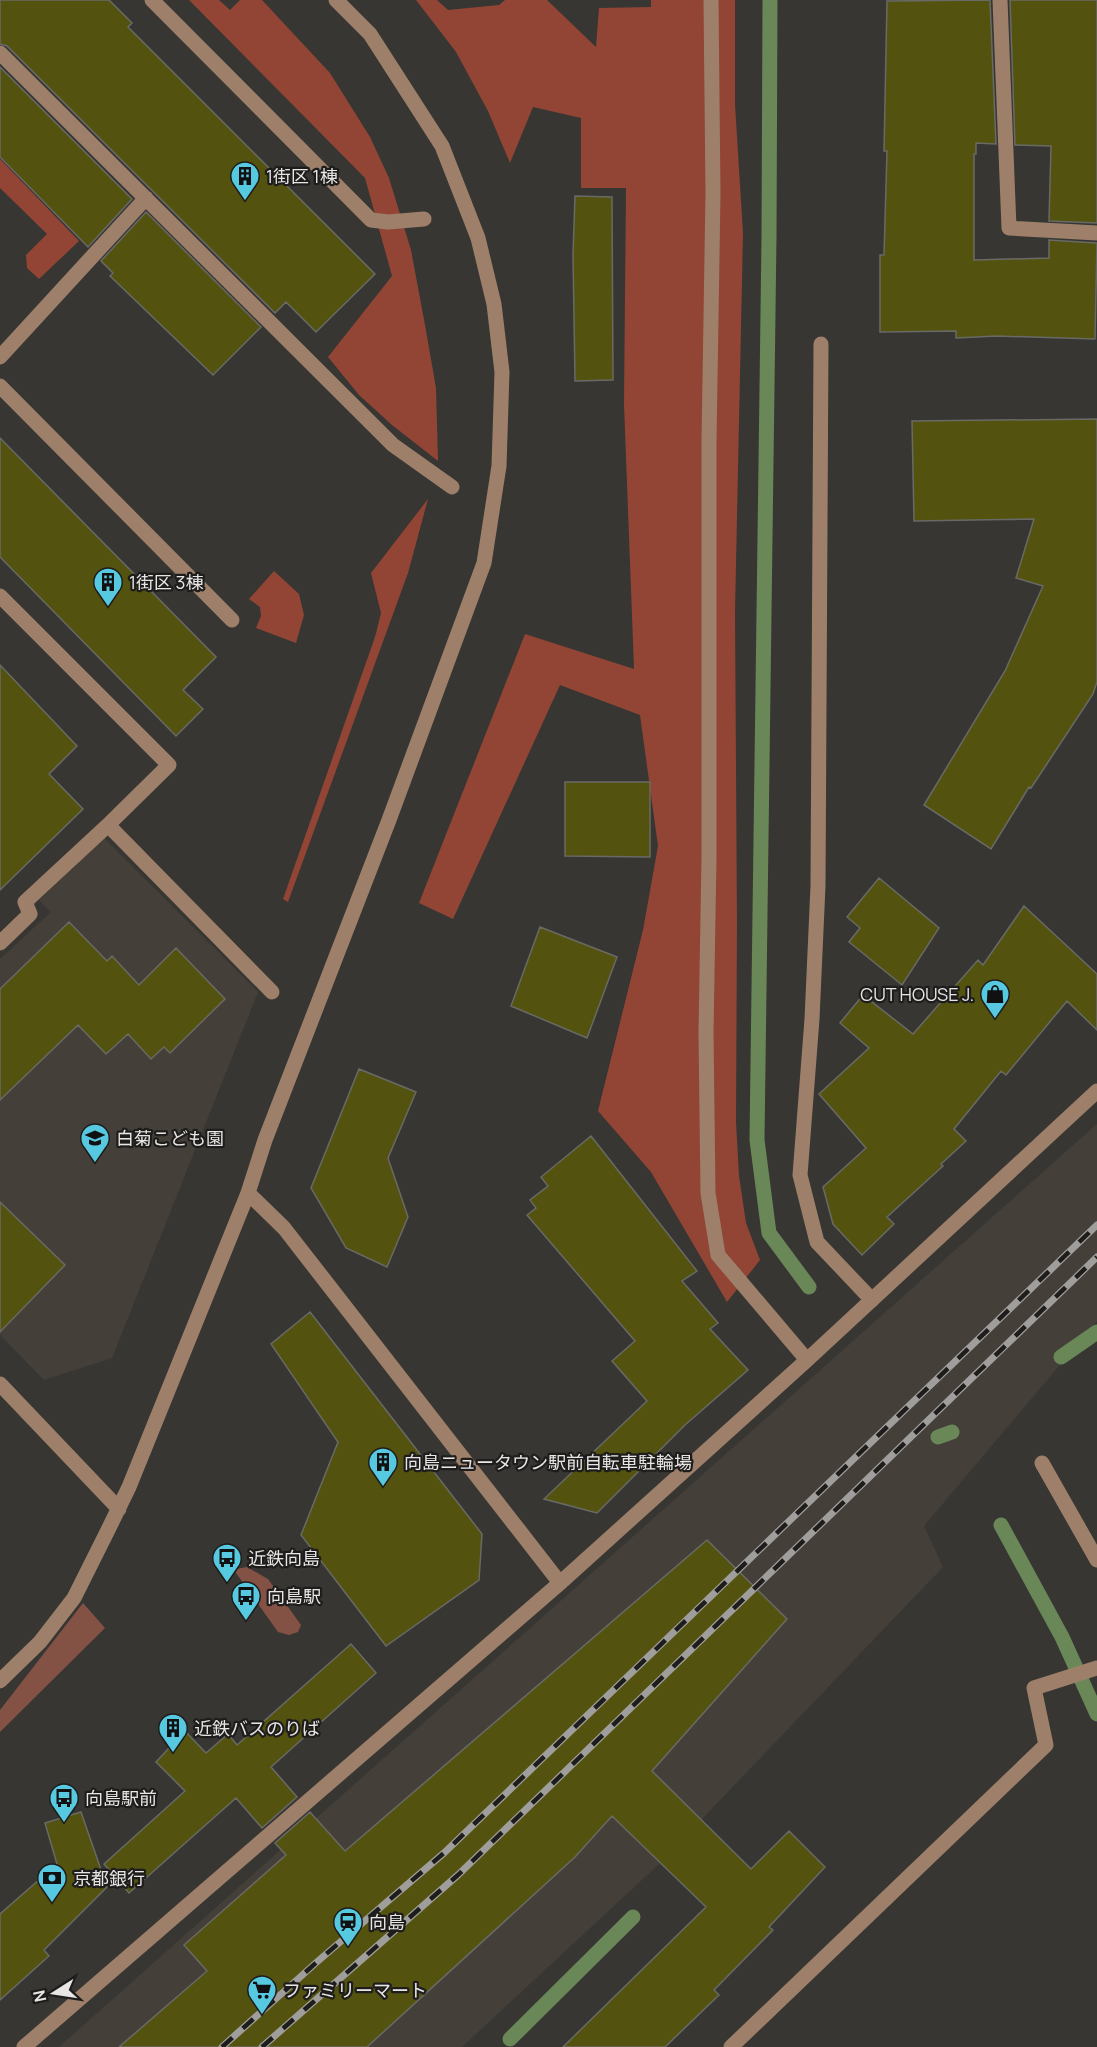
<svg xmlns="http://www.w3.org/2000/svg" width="1097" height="2047" viewBox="0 0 1097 2047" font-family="Manrope,'Noto Sans JP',sans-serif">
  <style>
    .built { fill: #444039 }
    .green { fill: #845145 }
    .forest { fill: #924535 }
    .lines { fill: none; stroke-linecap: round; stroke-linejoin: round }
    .stream { stroke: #6a8758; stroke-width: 15 }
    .building { fill: #53530f; stroke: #696a66; stroke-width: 1.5 }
    .minor { stroke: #9e806a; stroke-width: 15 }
    .rail-casing { stroke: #9f9e9c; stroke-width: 7 }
    .rail { stroke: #1e1d1c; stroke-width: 4.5; stroke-dasharray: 14; stroke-linecap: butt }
    .labels { text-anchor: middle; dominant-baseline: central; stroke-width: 4.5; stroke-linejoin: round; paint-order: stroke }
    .poi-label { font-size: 18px; fill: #e7e6e5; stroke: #1e1d1c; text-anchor: start }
  </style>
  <rect width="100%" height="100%" fill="#373633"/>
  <path class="built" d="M104 838 258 992 112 1358 44 1380 0 1335V959L51 912 39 900Z
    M1097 1124V1321L924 1526 943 1567 657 1866 462 2047H59Z"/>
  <path class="green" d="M247 1567 268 1579 301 1625 298 1632 289 1635 278 1632 236 1573V1569Z
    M83 1603 105 1628 0 1732V1710Z"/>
  <path class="forest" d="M189 0H219L230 10 240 0H262L330 73 370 137 389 178 411 250 425 325 436 388 438 461 392 425 359 395 328 357 392 276 365 178Z
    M416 0H437L448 10 499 5 505 0H547L596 47 599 8 651 7V0H735V104L743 233 735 611 737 923 736 1122 739 1176 746 1223 760 1260 727 1302 651 1172 598 1111 643 930 658 846 640 715 560 685 453 919 419 903 525 634 634 669 624 404 626 188H581V118L533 107 510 163 488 111 456 52Z
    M0 159 79 241 39 279 27 268 26 255 47 234 0 188Z
    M428 499 408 573 288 902 283 899 375 637 381 613 371 573Z
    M274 571 299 594 304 615 296 643 256 628 261 616 260 607 249 599Z"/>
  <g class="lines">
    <path class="stream" d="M770 0 769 237 757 1140 769 1233 809 1287
      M1061 1357 1097 1332
      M938 1437 952 1432
      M1001 1525 1062 1637 1097 1714
      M510 2039 633 1917"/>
  </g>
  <path class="building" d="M0 0H109L132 23 128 27 375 274 316 332 286 302 275 313 7 46 0 44Z
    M990 0 996 144 976 143V154H974V260L1049 258V240L1097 243 1095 339 997 336 956 338V331L880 332V255H884L887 151H884L887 1Z
    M1010 0H1097V223L1049 221 1051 146 1015 145Z
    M0 67 132 199 88 247 0 157Z
    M575 196 612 197 613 380 575 381 573 255Z
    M146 212 261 327 213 375 110 276 113 273 101 261Z
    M1097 419V682L1093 694 1031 788 1029 787 991 849 924 805 1005 671 1043 586 1016 578 1034 519 914 521 912 421Z
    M0 438 216 657 183 690 203 709 176 736 0 557Z
    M0 665 77 746 49 774 83 809 0 890Z
    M565 782H650V857L565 856Z
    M879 878 939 928 902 985 849 942 860 928 847 917Z
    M1024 906 1097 974V1030L1067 1001 1006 1075 1001 1071 954 1129 966 1141 941 1164 943 1166 887 1217 894 1224 862 1255 833 1224 823 1187 866 1148 819 1094 869 1048 840 1023 863 995 913 1034 978 960 983 965Z
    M69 922 107 961 112 956 139 985 176 948 225 999 170 1053 164 1047 151 1059 128 1034 106 1054 78 1025 0 1100V989Z
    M540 927 617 957 587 1038 511 1006Z
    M359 1069 416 1092 388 1158 408 1217 387 1267 346 1248 311 1188Z
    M591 1136 697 1271 682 1281 718 1323 710 1329 748 1370 685 1425 597 1513 544 1499 647 1401 612 1361 635 1341 527 1215 536 1208 530 1200 548 1186 541 1177Z
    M0 1202 65 1265 0 1332Z
    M310 1312 482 1534 479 1580 386 1646 301 1535 338 1442 271 1344Z
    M707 1540 787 1619 652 1771 751 1869 789 1831 825 1867 769 1927 773 1930 714 1990 719 1995 665 2047H563L706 1907 612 1816 575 1857 367 2047H119L207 1971 184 1945 286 1855 275 1843 310 1812 345 1851Z
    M351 1644 376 1673 271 1767 297 1797 262 1828 236 1798 129 1893 104 1864 185 1791 156 1762 185 1731 206 1753 228 1734 237 1745Z
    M81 1812 107 1887 44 1950 49 1956 0 2000V1914L57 1864 45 1823Z"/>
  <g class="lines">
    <path class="minor" d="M152 0 371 220 388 222 424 219
      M711 0 713 193 709 442V857L706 1033 708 1193 718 1255 807 1360
      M1000 0 1009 228 1097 233
      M0 53 393 445 452 487
      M821 344 818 886 812 1019 800 1175 817 1242 872 1300
      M0 357 146 198
      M0 386 232 620
      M0 596 169 765 108 825 272 992
      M0 943 30 914 25 902 108 825
      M248 1193 284 1228 560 1583
      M0 1384 119 1509
      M1042 1463 1097 1560
      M0 1681 40 1642 74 1598 108 1530 129 1487 248 1193 265 1140 389 820 484 563 499 466 502 372 494 304 478 238 442 146 370 34 336 0
      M24 2047 560 1583 807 1360 1097 1091
      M731 2047 1046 1745 1034 1688 1097 1668"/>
    <g class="rail-casing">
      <path id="rail" d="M222 2047 318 1961 444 1853 1097 1225
        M262 2047 458 1875 1097 1257"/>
    </g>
    <use href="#rail" class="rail"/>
  </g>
  <defs>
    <g id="building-pin" transform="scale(1.5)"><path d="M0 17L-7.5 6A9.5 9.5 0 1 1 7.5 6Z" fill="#56c9e0" stroke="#1e1d1c"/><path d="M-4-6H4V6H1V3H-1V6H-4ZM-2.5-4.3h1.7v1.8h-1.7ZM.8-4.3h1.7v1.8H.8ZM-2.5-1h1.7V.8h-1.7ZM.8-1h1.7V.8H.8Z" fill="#111"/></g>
    <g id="shop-pin" transform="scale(1.5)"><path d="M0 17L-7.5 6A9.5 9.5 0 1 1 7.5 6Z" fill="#56c9e0" stroke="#1e1d1c"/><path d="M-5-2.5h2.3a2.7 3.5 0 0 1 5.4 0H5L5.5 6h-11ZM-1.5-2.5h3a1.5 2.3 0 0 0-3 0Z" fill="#111"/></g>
    <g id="school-pin" transform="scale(1.5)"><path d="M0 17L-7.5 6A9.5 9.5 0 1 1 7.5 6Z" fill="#56c9e0" stroke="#1e1d1c"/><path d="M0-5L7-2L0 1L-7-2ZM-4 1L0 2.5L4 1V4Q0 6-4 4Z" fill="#111"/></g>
    <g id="bus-pin" transform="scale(1.5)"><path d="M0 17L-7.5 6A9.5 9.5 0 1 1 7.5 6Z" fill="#56c9e0" stroke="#1e1d1c"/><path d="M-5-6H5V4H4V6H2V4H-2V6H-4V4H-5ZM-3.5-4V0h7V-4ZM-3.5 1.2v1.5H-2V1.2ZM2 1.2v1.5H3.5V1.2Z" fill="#111"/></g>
    <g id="bank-pin" transform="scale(1.5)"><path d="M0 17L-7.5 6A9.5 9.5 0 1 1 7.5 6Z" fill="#56c9e0" stroke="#1e1d1c"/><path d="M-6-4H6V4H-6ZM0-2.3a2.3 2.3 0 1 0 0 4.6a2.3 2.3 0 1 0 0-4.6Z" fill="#111"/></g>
    <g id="station-pin" transform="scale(1.5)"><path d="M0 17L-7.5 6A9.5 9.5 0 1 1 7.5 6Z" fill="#56c9e0" stroke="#1e1d1c"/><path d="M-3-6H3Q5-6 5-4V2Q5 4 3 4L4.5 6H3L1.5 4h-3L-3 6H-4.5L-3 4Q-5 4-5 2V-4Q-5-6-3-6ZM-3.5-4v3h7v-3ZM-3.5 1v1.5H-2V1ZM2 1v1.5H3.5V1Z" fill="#111"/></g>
    <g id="supermarket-pin" transform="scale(1.5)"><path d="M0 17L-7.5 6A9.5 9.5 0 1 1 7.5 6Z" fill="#56c9e0" stroke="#1e1d1c"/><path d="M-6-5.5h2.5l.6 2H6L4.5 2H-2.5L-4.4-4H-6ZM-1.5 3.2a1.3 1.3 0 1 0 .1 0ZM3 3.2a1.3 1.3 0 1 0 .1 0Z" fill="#111"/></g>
  </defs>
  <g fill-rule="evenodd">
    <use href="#building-pin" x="245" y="176"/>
    <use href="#building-pin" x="108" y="582"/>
    <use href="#shop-pin" x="995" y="994"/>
    <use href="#school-pin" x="95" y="1138"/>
    <use href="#building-pin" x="383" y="1462"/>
    <use href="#bus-pin" x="227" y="1558"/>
    <use href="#bus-pin" x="246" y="1596"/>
    <use href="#building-pin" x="173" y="1728"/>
    <use href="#bus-pin" x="64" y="1798"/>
    <use href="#bank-pin" x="52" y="1878"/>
    <use href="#station-pin" x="348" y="1922"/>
    <use href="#supermarket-pin" x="262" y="1990"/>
  </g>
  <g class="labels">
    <g class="poi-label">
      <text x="266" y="176">1街区 1棟</text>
      <text x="129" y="582">1街区 3棟</text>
      <text x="974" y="994" text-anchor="end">CUT HOUSE J.</text>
      <text x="116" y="1138">白菊こども園</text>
      <text x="404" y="1462">向島ニュータウン駅前自転車駐輪場</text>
      <text x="248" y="1558">近鉄向島</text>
      <text x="267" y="1596">向島駅</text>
      <text x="194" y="1728">近鉄バスのりば</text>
      <text x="85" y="1798">向島駅前</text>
      <text x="73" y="1878">京都銀行</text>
      <text x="369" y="1922">向島</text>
      <text x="283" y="1990">ファミリーマート</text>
    </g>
  </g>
  <g transform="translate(54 1993) rotate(258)" stroke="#1e1d1c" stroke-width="4.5" paint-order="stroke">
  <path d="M0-4.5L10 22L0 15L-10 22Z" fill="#e7e6e5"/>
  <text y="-9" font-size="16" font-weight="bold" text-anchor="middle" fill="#e7e6e5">N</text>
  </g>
</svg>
